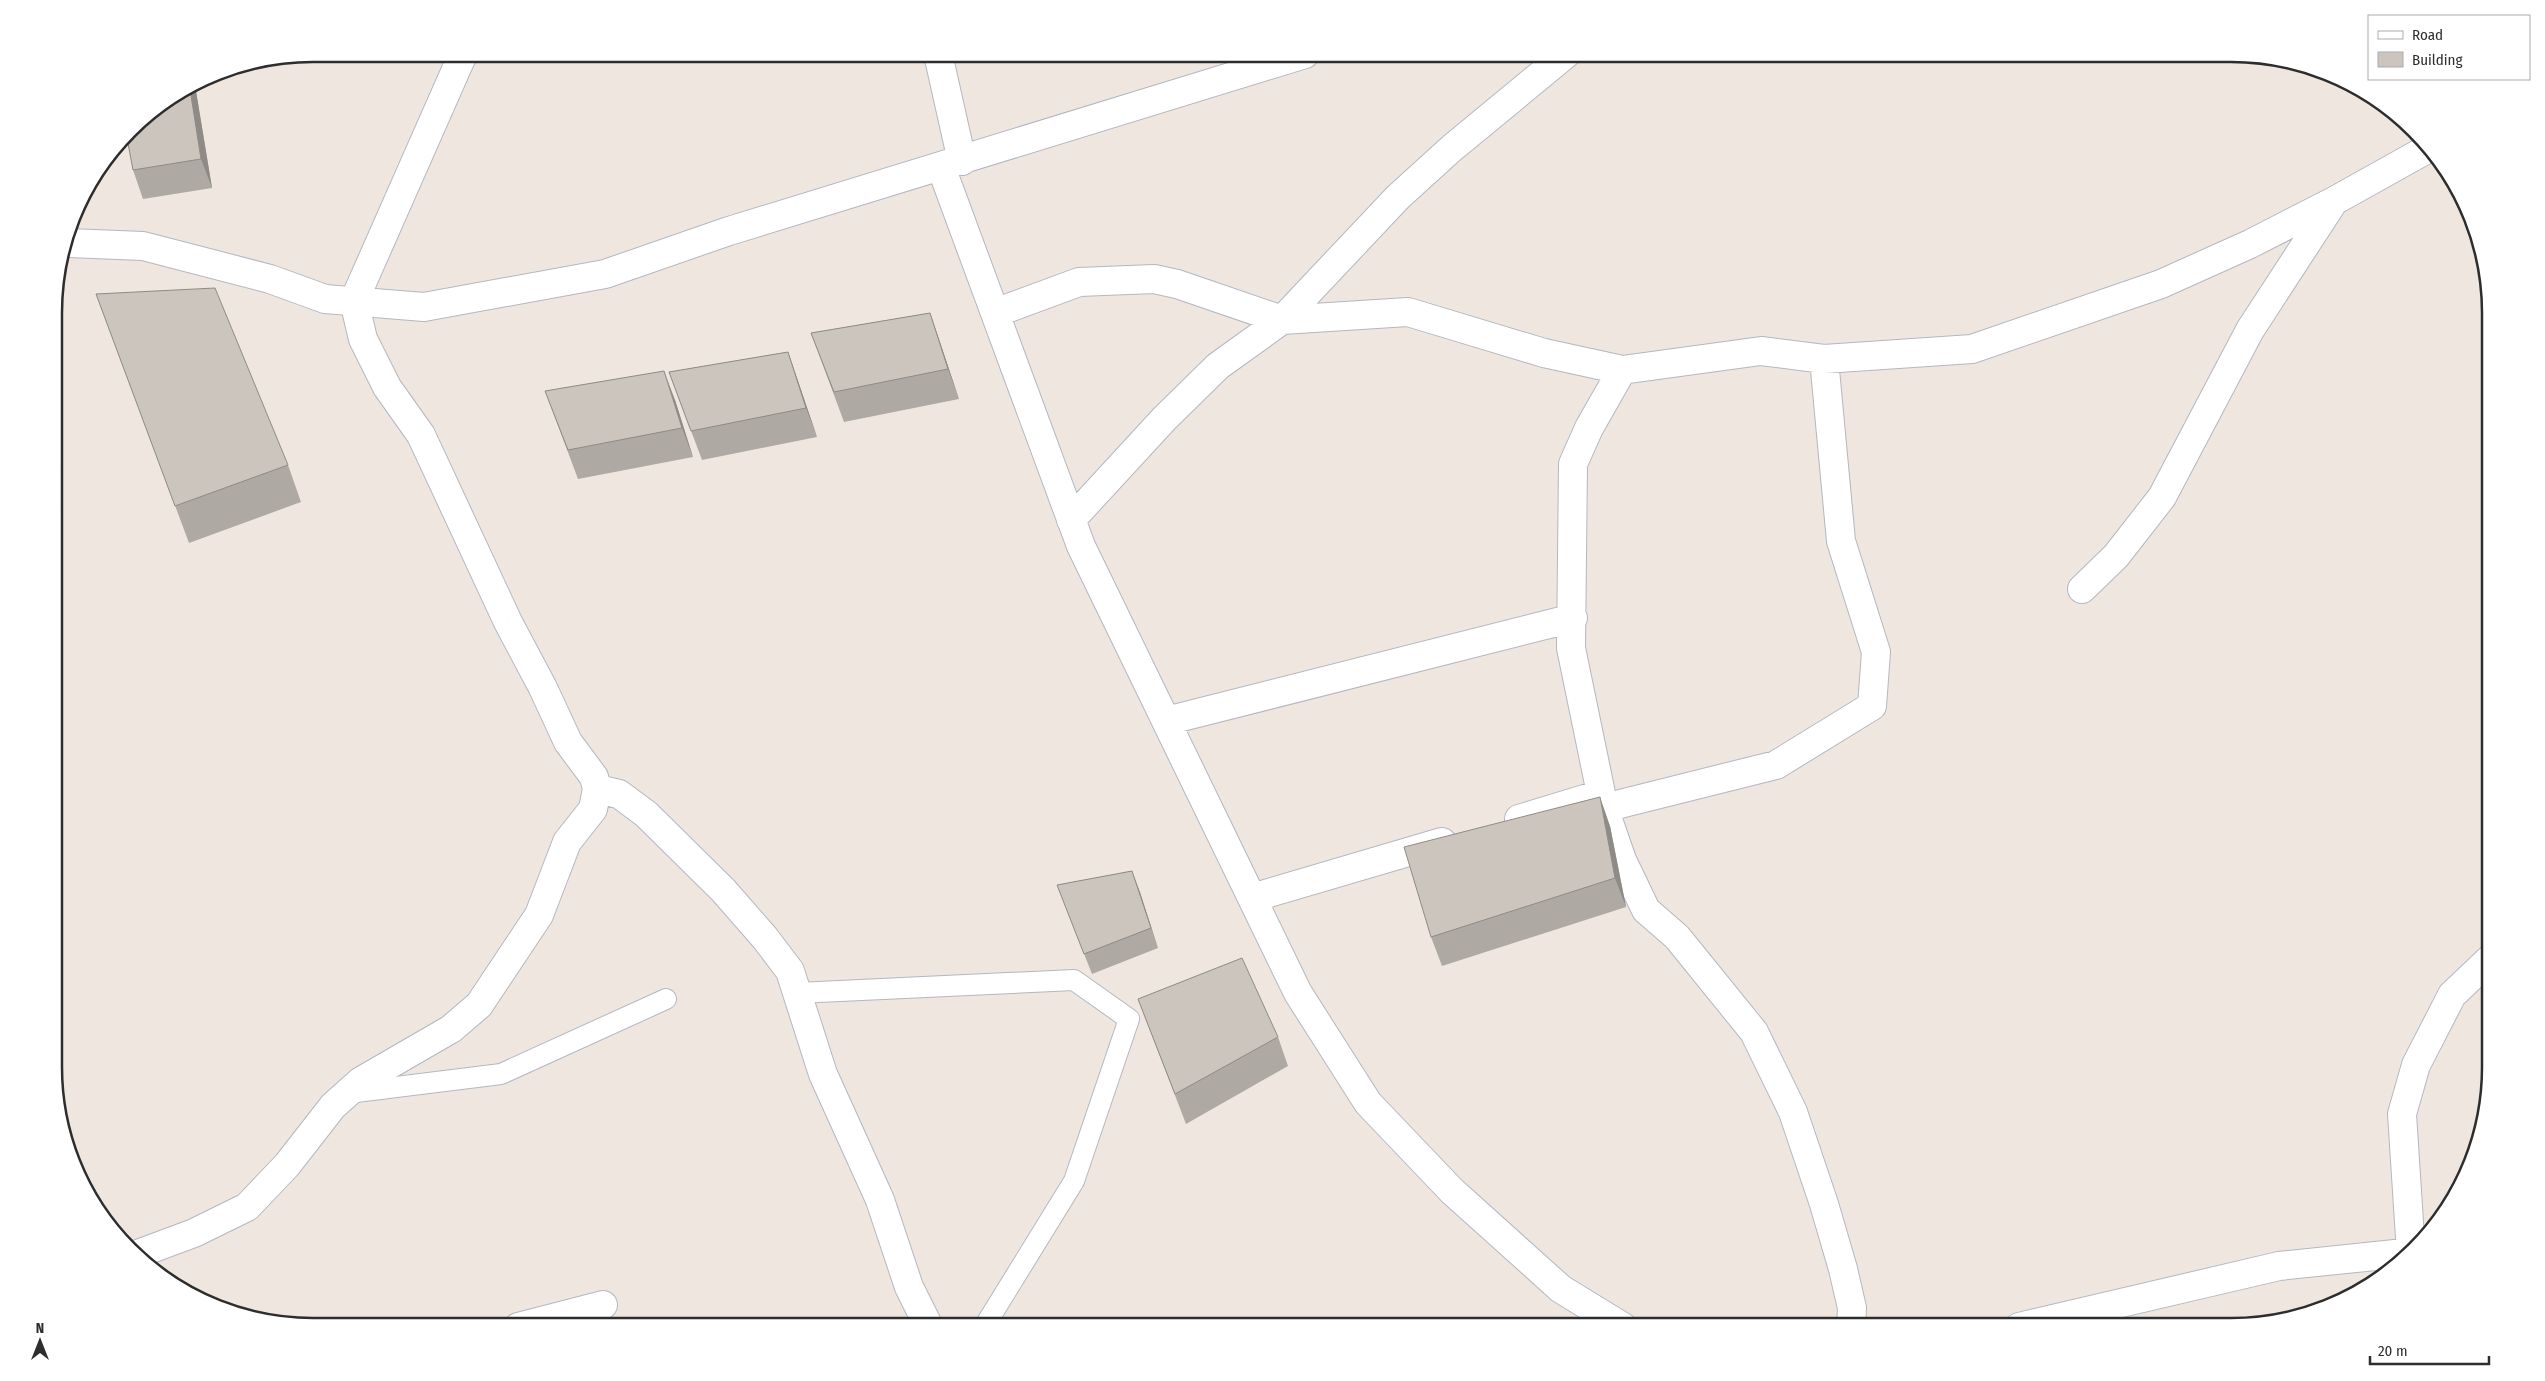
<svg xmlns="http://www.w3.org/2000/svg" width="2545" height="1381" viewBox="0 0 2545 1381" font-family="'Fira Sans Condensed',sans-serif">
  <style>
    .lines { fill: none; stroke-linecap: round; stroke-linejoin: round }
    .lane-casing { stroke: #b3b7c1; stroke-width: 22 }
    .street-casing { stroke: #b3b7c1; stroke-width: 30 }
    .secondary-casing { stroke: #b3b7c1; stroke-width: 30 }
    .lane { stroke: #fff; stroke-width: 20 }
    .street { stroke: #fff; stroke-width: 28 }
    .secondary { stroke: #fff; stroke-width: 28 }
    .wall { fill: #afa9a3 }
    .shaded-wall { fill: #8e8a85 }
    .building { fill: #cbc5be; stroke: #8e8a85 }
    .rim { fill: none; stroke: #2d2d2d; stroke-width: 2.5 }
  </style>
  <rect width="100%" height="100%" fill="#efe7df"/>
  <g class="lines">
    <g class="lane-casing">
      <path id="lane" d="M797 993 1074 980 1129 1019 1074 1181 984 1327
        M348 1093 501 1074 666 999"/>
    </g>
    <g class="street-casing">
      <path id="street" d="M938 54 962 161
        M941 167 1081 546 1298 993 1368 1103 1452 1191 1561 1289 1623 1327
        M995 313 1079 282 1154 279 1177 284 1282 320 1408 312 1544 353 1622 370 1761 351 1824 359 1972 349 2161 284 2250 244 2334 201 2429 148
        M1622 370 1589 428 1573 464 1571 648 1604 808 1622 860 1646 910 1677 937 1754 1032 1793 1112 1824 1204 1843 1269 1852 1308 1851 1327
        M1071 520 1164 419 1218 366 1282 320 1398 197 1452 148 1566 54
        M2082 589 2116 556 2162 497 2250 330 2332 204
        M1166 721 1573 618
        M597 789 619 794 646 814 723 890 765 938 790 971 823 1074 880 1200 909 1287 929 1327
        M1604 808 1776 765 1872 706 1876 652 1841 541 1824 359
        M1519 819 1601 794
        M1252 898 1442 842
        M2411 1253 2402 1114 2416 1065 2452 995 2491 958
        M135 1255 194 1233 247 1207 287 1165 333 1106 361 1081 451 1029 479 1005 539 915 567 842 593 809 597 789 594 777 568 742 543 688 508 622 421 435 387 387 363 339 354 301 463 54
        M518 1327 603 1305
        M2019 1327 2279 1266 2395 1254 2406 1257"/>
    </g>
    <g class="secondary-casing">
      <path id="secondary" d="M69 243 143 246 270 279 325 299 424 307 605 274 729 231 1305 54"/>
    </g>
    <use href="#lane" class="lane"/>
    <use href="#street" class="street"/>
    <use href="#secondary" class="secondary"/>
  </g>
  <path class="wall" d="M195 85 212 188 143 199 133 170 142 118Z
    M96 294 288 465 301 502 189 543Z
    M930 313 959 399 844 422 811 333Z
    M788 352 798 381 817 437 702 460 669 372Z
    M545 391 675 400 693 457 578 479Z
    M1610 826 1626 907 1442 966 1431 937Z
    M1132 871 1158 948 1092 974 1057 885Z
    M1138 999 1278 1037 1288 1066 1186 1124Z"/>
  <path class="shaded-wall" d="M195 85 212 188 201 159 190 89Z
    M930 313 940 342 959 399 948 369Z
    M788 352 798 381 817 437 806 408Z
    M664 371 675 400 693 457 682 428Z
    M1600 797 1610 826 1626 907 1615 878Z
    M1132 871 1140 892 1158 948 1151 928Z"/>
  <path class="building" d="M190 89 201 159 133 170 127 138 142 118Z
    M215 288 288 465 175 506 96 294Z
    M930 313 948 369 834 392 811 333Z
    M788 352 806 408 691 431 669 372Z
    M664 371 682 428 568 450 545 391Z
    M1600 797 1615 878 1431 937 1404 847Z
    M1132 871 1151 928 1084 954 1057 885Z
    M1242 958 1278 1037 1175 1094 1138 999Z"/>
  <path d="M0 0H2545V1381H0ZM313 62H2231A251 251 0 0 1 2482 313V1067A251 251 0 0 1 2231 1318H313A251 251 0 0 1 62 1067V313A251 251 0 0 1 313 62Z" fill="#fff" fill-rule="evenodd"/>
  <path class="rim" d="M313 62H2231A251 251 0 0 1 2482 313V1067A251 251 0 0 1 2231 1318H313A251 251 0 0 1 62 1067V313A251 251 0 0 1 313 62Z"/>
  <rect x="2368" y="15" width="162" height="65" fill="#ffffff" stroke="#ababab"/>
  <rect x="2378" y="31" width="25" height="8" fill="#ffffff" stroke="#ababab"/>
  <text x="2412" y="40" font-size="15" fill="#2d2d2d">Road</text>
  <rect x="2378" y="52" width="25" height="15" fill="#cbc5be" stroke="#ababab"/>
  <text x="2412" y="65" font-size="15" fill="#2d2d2d">Building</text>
  <g transform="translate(40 1341)" stroke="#ffffff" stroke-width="4" paint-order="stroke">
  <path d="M0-4L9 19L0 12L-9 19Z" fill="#2d2d2d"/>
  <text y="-8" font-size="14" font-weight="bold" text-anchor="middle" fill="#2d2d2d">N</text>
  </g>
  <path d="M2370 1356v8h119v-8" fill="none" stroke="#2d2d2d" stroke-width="2.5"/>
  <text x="2378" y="1356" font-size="15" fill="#2d2d2d" stroke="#ffffff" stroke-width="4" paint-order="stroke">20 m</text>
</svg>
